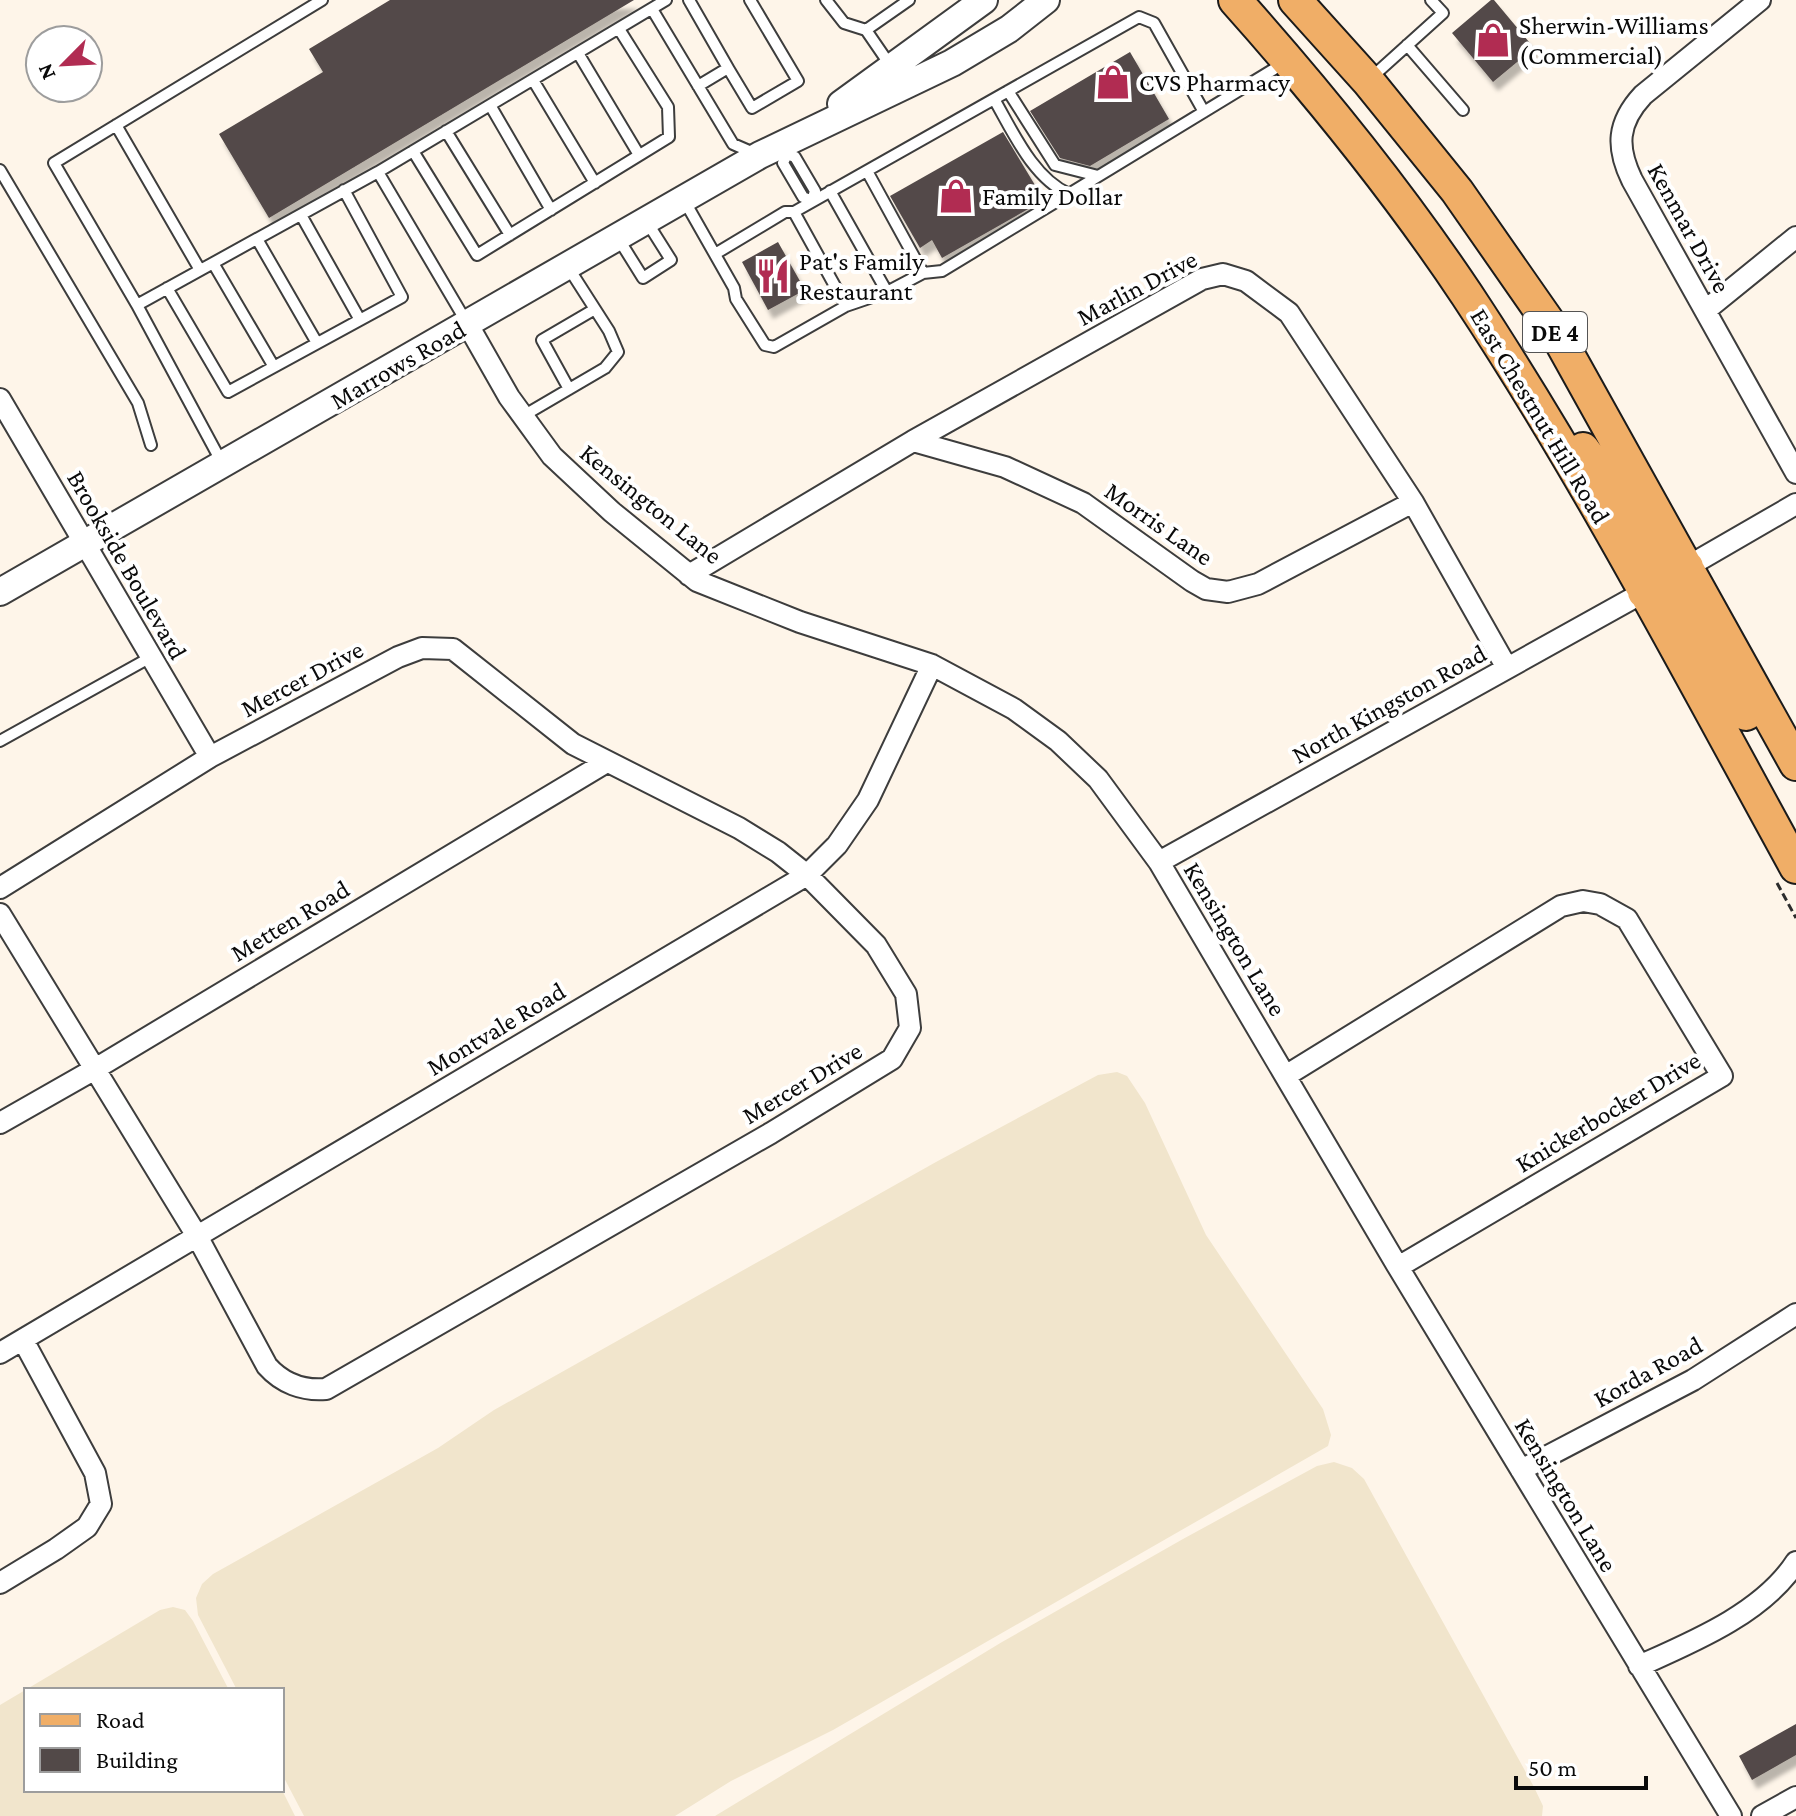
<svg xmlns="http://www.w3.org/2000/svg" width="1796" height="1816" viewBox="0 0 1796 1816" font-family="'Crimson Pro',serif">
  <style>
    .farmland { fill: #f1e5cc }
    .building { fill: #524948; filter: url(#shadow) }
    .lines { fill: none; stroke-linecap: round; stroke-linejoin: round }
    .service-casing { stroke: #3d3d3d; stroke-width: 14 }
    .minor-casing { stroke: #3d3d3d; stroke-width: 24 }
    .tertiary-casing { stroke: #3d3d3d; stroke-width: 30 }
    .primary-casing { stroke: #1b1b1b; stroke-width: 36 }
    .path { stroke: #2c2c2c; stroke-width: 3; stroke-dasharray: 8 4; stroke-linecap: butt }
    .service { stroke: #fff; stroke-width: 10 }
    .minor { stroke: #fff; stroke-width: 20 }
    .tertiary { stroke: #fff; stroke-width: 26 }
    .primary { stroke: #f0ae67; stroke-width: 32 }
    .labels { text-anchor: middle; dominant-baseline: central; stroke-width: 8; stroke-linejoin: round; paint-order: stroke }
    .shield { fill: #fff; stroke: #545454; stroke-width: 2 }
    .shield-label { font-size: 24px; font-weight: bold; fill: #0a0a0a }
    .poi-label { font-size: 26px; fill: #0a0a0a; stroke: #fff; text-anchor: start }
    .street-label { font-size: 26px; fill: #0a0a0a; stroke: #fff }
  </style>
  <defs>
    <filter id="shadow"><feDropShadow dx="5" dy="9" stdDeviation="2" flood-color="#0004"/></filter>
  </defs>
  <rect width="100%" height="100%" fill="#fef5e9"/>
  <path class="farmland" d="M1117 1072 1127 1076 1145 1103 1206 1235 1323 1409 1331 1435 1328 1446 833 1730 731 1781 675 1816H304L282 1774V1690H237L198 1615 196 1598 202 1584 213 1574 438 1448 494 1410 936 1162 1098 1075Z
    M1334 1462 1352 1468 1364 1479 1534 1787 1543 1806 1542 1816H715L1002 1642 1183 1539 1317 1466Z
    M173 1607 185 1610 193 1621 229 1690H26V1790H282L295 1816H0V1705L160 1610Z"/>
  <path class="building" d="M390 0H634L269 218 219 134 323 72 309 49Z
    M1491 0H1494L1534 48 1493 82 1452 33Z
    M1130 52 1169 119 1090 166 1060 158 1030 111Z
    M1003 132 1044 200 942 258 932 240 920 248 890 196Z
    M778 242 805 290 768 310 742 262Z
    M1796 1724V1755L1752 1780 1739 1756Z"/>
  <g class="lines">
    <g class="service-casing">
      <path id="service" d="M322 0 54 163 137 305 378 172 467 323
        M689 0 728 68
        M826 0 844 23 866 30 909 0
        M652 9 733 144 756 154
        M866 30 890 65
        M1407 45 1463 110
        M578 53 639 155
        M1372 77 1443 13 1431 0
        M533 80 595 183
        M698 86 728 68 752 108 798 81 750 0
        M1008 91 1055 165 1098 176
        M994 99C1013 132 1033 178 1069 194L1284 63
        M490 105 551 210
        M116 125 200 270
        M446 131 510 235
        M783 148 787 154 795 157 815 191 812 201
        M413 151 477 255 669 137 668 107 619 29
        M787 154 783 163 803 197 812 201
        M0 170 138 403 151 445
        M867 171 923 273
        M378 172 666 0
        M830 191 887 292 923 273 942 271 1069 194
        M684 200 734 288 736 299 765 345 774 347 846 306
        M794 212 1139 17 1154 23 1204 112
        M301 215 360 320
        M618 238 643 278 671 260 647 222
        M257 239 317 343
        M715 254 785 212H794L846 306 887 292
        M213 263 274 367
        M167 288 228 392 402 297 344 190
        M137 305 222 463
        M569 389 542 340 595 309
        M523 416 605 368 618 352 609 331 568 267
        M0 741 151 657"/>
    </g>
    <g class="minor-casing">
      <path id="minor" d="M1760 0 1643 95C1617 123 1616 147 1632 180L1796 473
        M1706 310 1796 237
        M468 325 509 397 552 456 612 512 697 581 800 622 932 665 1014 709 1058 741 1098 779 1159 862 1398 1267 1731 1816
        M0 399 210 757
        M913 441 1005 467 1083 503 1192 581 1206 589 1228 592 1258 584 1413 502
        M1687 567 1796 504
        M689 575 913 441 1202 279 1223 274 1246 281 1289 313 1413 502 1507 668
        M1159 862 1644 592
        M0 888 210 757 398 657 422 648 453 649 573 744 739 828 778 852 807 875 876 945 906 994 910 1028 892 1059 771 1133 326 1389C303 1391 282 1383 267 1366L197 1236 0 914
        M1287 1075 1561 906 1583 901 1600 904 1627 919 1722 1076 1398 1267
        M0 1123 95 1069 605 763
        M0 1353 807 875 837 845 868 800 932 665
        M1521 1470 1693 1380 1796 1314
        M0 1583 56 1549 87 1527 101 1504 95 1473 23 1340
        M1639 1666C1693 1642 1763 1613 1796 1562
        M1762 1816 1796 1797"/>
    </g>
    <g class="tertiary-casing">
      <path id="tertiary" d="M841 104 984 0
        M0 592 760 155 952 63 1009 29 1046 0"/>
    </g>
    <g class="primary-casing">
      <path id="primary" d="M1235 0C1318 93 1397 190 1467 295 1588 478 1690 674 1796 867
        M1295 0 1368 81 1457 191 1556 333 1796 764
        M1583 449 1608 483 1657 562 1673 570 1687 567
        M1644 592 1669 597 1677 603 1746 714"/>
    </g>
    <path class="path" d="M1777 883 1796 918"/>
    <use href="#service" class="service"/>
    <use href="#minor" class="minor"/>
    <use href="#tertiary" class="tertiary"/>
    <use href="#primary" class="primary"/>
  </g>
  <defs>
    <g id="shop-bare" transform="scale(2.76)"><path d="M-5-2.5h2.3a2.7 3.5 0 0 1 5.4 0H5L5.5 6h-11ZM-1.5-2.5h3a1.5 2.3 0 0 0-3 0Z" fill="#b12c52" stroke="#fff" stroke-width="2.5" paint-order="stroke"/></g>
    <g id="restaurant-bare" transform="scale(2.76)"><path d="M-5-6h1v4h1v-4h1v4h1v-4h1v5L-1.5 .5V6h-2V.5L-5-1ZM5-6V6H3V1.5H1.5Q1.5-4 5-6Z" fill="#b12c52" stroke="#fff" stroke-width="2.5" paint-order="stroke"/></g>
  </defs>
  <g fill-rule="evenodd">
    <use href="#shop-bare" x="1493" y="40"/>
    <use href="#shop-bare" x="1113" y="82"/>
    <use href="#shop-bare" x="956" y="196"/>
    <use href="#restaurant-bare" x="773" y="276"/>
  </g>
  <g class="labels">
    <rect class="shield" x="1523" y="312" width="64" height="40" rx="6"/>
    <g class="shield-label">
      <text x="1555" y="332">DE 4</text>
    </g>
    <g class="poi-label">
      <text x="1519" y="25">Sherwin-Williams<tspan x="1519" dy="30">(Commercial)</tspan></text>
      <text x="1139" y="82">CVS Pharmacy</text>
      <text x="982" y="196">Family Dollar</text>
      <text x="799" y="261">Pat's Family<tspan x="799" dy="30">Restaurant</tspan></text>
    </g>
    <g class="street-label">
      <text transform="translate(1689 228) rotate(61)">Kenmar Drive</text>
      <text transform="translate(1137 288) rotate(-28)">Marlin Drive</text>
      <text transform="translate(398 365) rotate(-30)">Marrows Road</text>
      <text transform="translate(1540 416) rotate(59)">East Chestnut Hill Road</text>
      <text transform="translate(651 504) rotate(39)">Kensington Lane</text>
      <text transform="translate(1159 524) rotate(35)">Morris Lane</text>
      <text transform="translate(127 565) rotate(60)">Brookside Boulevard</text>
      <text transform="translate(302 679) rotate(-28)">Mercer Drive</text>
      <text transform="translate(1389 704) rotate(-29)">North Kingston Road</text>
      <text transform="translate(290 921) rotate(-31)">Metten Road</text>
      <text transform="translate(1235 939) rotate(59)">Kensington Lane</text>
      <text transform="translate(496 1029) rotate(-31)">Montvale Road</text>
      <text transform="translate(802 1083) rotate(-31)">Mercer Drive</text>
      <text transform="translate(1608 1112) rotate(-31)">Knickerbocker Drive</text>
      <text transform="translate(1648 1372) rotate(-29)">Korda Road</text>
      <text transform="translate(1566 1495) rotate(59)">Kensington Lane</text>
    </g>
  </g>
  <rect x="24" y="1688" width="260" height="104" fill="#ffffff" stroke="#9d9d9d" stroke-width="2"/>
  <rect x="40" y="1714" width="40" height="12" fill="#f0ae67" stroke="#9d9d9d" stroke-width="2"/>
  <text x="96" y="1728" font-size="24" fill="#0a0a0a">Road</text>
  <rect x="40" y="1748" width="40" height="24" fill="#524948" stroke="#9d9d9d" stroke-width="2"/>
  <text x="96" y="1768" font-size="24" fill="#0a0a0a">Building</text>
  <g transform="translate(64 64) rotate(246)"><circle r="38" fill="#ffffff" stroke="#9d9d9d" stroke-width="2"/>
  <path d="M0-6L14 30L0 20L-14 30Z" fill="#b12c52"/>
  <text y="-12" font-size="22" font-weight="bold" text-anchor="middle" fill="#0a0a0a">N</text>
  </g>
  <path d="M1516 1776v12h130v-12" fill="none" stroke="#0a0a0a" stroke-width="4"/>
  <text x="1528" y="1776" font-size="24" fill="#0a0a0a" stroke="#ffffff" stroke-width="6" paint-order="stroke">50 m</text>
</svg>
